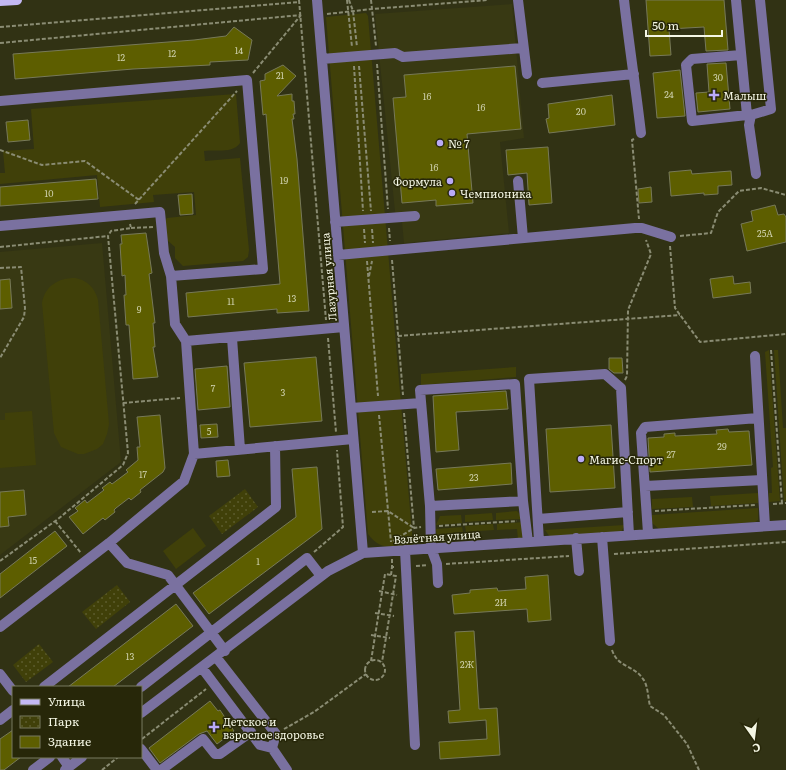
<svg xmlns="http://www.w3.org/2000/svg" width="786" height="770" viewBox="0 0 786 770" font-family="Literata,serif">
  <style>
    .built { fill: #383913 }
    .grass { fill: #404009 }
    .park { fill: url(#park-dots) }
    .building { fill: #5d5e00; stroke: #777959 }
    .lines { fill: none; stroke-linecap: round; stroke-linejoin: round }
    .path { stroke: #8a8c73; stroke-width: 2; stroke-dasharray: 4 2; stroke-linecap: butt }
    .minor { stroke: #7a71a0; stroke-width: 10 }
    .major { stroke: #c3b8f3; stroke-width: 10 }
    .poi-dot { fill: #b9aaf7; stroke: #272709; stroke-width: 1.5 }
    .labels { text-anchor: middle; dominant-baseline: central; stroke-width: 3; stroke-linejoin: round; paint-order: stroke }
    .number-label { font-size: 9px; fill: #ced0ab }
    .poi-label { font-size: 11px; fill: #f4f6e4; stroke: #272709; text-anchor: start }
    .street-label { font-size: 11px; fill: #f4f6e4; stroke: #272709 }
  </style>
  <defs>
    <pattern id="park-dots" width="8" height="8" patternUnits="userSpaceOnUse"><rect width="8" height="8" fill="#404009"/><path d="M2 2h.1M6 6h.1" fill="none" stroke="#5c5c2d" stroke-width="1.8" stroke-linecap="round"/></pattern>
  </defs>
  <rect width="100%" height="100%" fill="#313214"/>
  <path class="built" d="M512 4 524 138 500 142 509 233 404 243 402 222 396 221 375 14Z
    M102 243 121 462 0 555V252Z"/>
  <path class="grass" d="M366 13 368 16 413 545C393 546 381 552 368 534L326 17Z
    M236 94 240 143C233 154 216 149 204 151L205 161 240 158 249 250 248 257 243 261 183 266 175 258V247L167 240 164 222 167 218 196 215 194 192 153 195 154 202 100 207 97 175 0 184V173H5L3 151 34 149 31 109Z
    M75 278C87 280 95 288 98 300L109 424 107 434 103 444 97 449 84 454H78L61 447 54 433 42 303C45 286 58 278 75 278Z
    M769 350 780 501 769 502V493H772L771 468 773 467 765 352Z
    M774 350H778L783 428H786V501H784Z
    M516 367V377L421 385V374Z
    M32 411 36 465 0 468V420H5V413Z
    M758 493V503L711 506 710 496Z
    M692 497 693 507 652 509V499Z
    M758 508V520L755 522 659 529 652 523V515Z
    M517 511 524 519 496 520V513Z
    M492 513 493 520 465 522V515Z
    M461 515 462 523 436 525 440 516Z
    M524 522 523 537 518 539 517 529 497 530V524Z
    M493 524 494 530 466 532 465 526Z
    M625 525 621 532 550 537 545 530Z
    M462 527 463 532 445 534V544L437 538 436 529Z
    M193 528 206 546 176 569 163 551Z"/>
  <path class="park" d="M245 489 258 507 222 534 209 516Z
    M117 585 130 602 96 629 82 612Z
    M39 644 53 662 26 682 13 665Z"/>
  <path class="building" d="M646 0H724L728 50 706 51 704 27 669 29 671 55 650 56Z
    M234 27 252 40 248 60 210 62V65L133 69 15 79 13 54 194 40 226 36Z
    M726 63 730 109 698 112 696 93 709 92 707 64Z
    M283 65 296 76 277 96 292 94V101H294L295 114H293L294 119H292L297 159 309 311 277 313V309L188 317 186 293 280 284 266 114 263 115 260 81 265 80V74Z
    M515 66 521 129 467 134 473 203 436 206V200L402 203 393 98 406 97 404 75Z
    M680 70 685 116 657 118 653 73Z
    M612 95 615 125 549 133 546 119 549 118 548 104Z
    M28 120 30 140 8 142 6 122Z
    M548 147 552 203 529 205 527 173 508 175 506 150Z
    M691 170 692 174 731 171 732 185 718 186V194L704 195V193L671 196 669 172Z
    M96 179 98 199 0 206V187Z
    M651 187 652 202 639 203 638 189Z
    M192 194 193 214 180 215 178 195Z
    M775 205 778 215 784 214 786 217V242L747 251 741 224 753 221 751 211Z
    M146 233 152 273 149 274 155 323H153L155 347H153L158 377 133 379 129 325H126L124 295H126L125 275 122 276 120 244H122L121 235Z
    M733 276 734 284 750 282 751 293 713 298 710 279Z
    M10 279 12 308 0 309V280Z
    M316 357 322 421 250 427 244 363Z
    M609 358H622L623 373H614L609 369Z
    M227 366 230 407 198 410 195 369Z
    M506 391 508 409 456 412 459 450 436 452 433 396Z
    M160 415 165 468 163 472 140 490 141 492 131 500 129 498 116 508 114 510 115 512 105 520 103 518 83 534 69 517 78 511 75 508 85 500 87 503 104 490 102 488 110 482 112 484 128 472 126 470 138 460 137 447H140L137 417Z
    M217 424 218 437 201 438 200 425Z
    M611 425 615 488 550 492 546 429Z
    M728 429 729 432 749 431 752 465 650 472 648 438 664 437V434L675 433V436L717 434 716 430Z
    M228 460 230 476 217 477 216 461Z
    M511 463 512 484 438 490 436 469Z
    M317 467 322 529 209 614 193 593 296 517 292 469Z
    M24 490 26 515 8 517 9 526 0 527V492Z
    M55 531 67 546 0 598V574Z
    M548 575 551 620 528 622 527 609 454 614 452 595 470 593V590L497 588 498 591 526 589 525 577Z
    M176 604 193 626 113 687H68Z
    M474 631 479 709 497 708 500 755 440 759 439 742 487 739 486 720 449 723 448 711 460 710 455 632Z
    M210 701 218 711 220 710 234 731 217 744 207 731 199 734 160 763 149 748Z
    M13 730V757H21L4 770H0V739Z"/>
  <g class="lines">
    <path class="path" d="M299 0 326 320
      M347 0 352 47
      M349 0 353 11 357 47
      M371 0 372 9 488 0
      M327 14 372 9 376 46
      M0 27 299 2
      M0 43 301 15
      M377 64 388 209
      M354 66 363 211
      M359 66 371 211
      M253 73 301 15
      M634 139 632 140 639 219
      M0 150 42 165 85 161 139 200
      M135 204 237 91
      M131 228 153 227
      M389 228 390 241
      M364 229 365 243
      M372 229 373 243
      M680 236 711 233 718 212 739 191 761 188 786 195
      M670 246 675 308 700 342 786 334
      M0 247 108 236
      M392 260 403 395
      M367 261 378 396
      M0 268 21 267 25 308 24 317 0 358
      M369 276 372 261
      M398 336 680 315
      M328 338 336 432
      M771 350 782 503
      M625 380 627 376 628 310 651 254 646 240
      M123 403 180 398
      M404 413 414 528
      M379 415 391 542
      M773 504 786 503
      M655 511 755 505
      M372 512 388 511 414 528
      M55 521 81 553
      M439 526 517 521
      M393 541 414 528 421 527
      M314 552 343 527 337 450
      M614 554 786 542
      M392 559V567H396
      M0 561 58 519 123 465 128 453 108 236 111 231 131 228 130 224
      M446 564 569 556
      M416 566 428 565
      M391 575 392 567
      M379 591 397 595
      M375 613 394 616
      M371 635 390 638
      M612 650C618 668 634 665 643 679 648 685 648 698 650 706L664 715 687 744 699 770
      M365 670a10 10 0 1 1 20 0a10 10 0 1 1-20 0Z
      M371 661 385 574 396 576 382 662
      M284 729 314 712 366 674
      M142 739 206 689
      M102 770 118 757"/>
    <path class="minor" d="M317 0 363 553
      M518 0 527 74
      M624 0C629 45 636 89 641 133
      M736 0 747 115H751
      M741 55 692 59 686 65 692 121 747 115
      M322 59 395 53 403 57 523 48
      M542 83 634 74
      M0 101 247 80 263 269 171 276
      M756 174 749 125 751 115 771 109 760 0
      M518 181 523 238
      M335 222 415 216
      M0 226 160 212 164 253 171 276 175 324 186 341 194 454 184 481 109 543 0 627
      M338 255 635 228H642L671 237
      M232 338 240 449
      M186 341 344 327
      M755 356 765 526
      M351 408 421 403
      M194 454 353 439
      M645 486 762 480
      M430 506 523 501
      M538 519 628 512
      M648 533 641 433 645 427 758 418
      M602 537 610 641
      M576 538 579 571
      M539 541 529 379 605 374 621 388 629 535
      M109 543 127 563 168 575 225 651
      M405 550 415 745
      M438 583 437 564 431 548 430 506 420 390 515 384 523 501 528 542
      M216 657 276 734 272 748
      M202 668 260 745 272 748 287 770
      M0 674 13 691
      M44 687 276 507 275 446
      M141 687 307 558 321 576
      M141 713 328 571 363 553 786 525
      M0 720 13 710
      M141 749 157 770
      M62 757 69 767
      M33 770 50 757
      M65 770 82 757
      M161 770 203 739 215 754H220L251 732"/>
    <path class="major" d="M0 1 17 0"/>
  </g>
  <g class="poi-dot">
    <path d="M712 89h4v4h4v4h-4v4h-4v-4h-4v-4h4z"/>
    <circle cx="440" cy="143" r="4"/>
    <circle cx="450" cy="181" r="4"/>
    <circle cx="452" cy="193" r="4"/>
    <circle cx="581" cy="459" r="4"/>
    <path d="M212 721h4v4h4v4h-4v4h-4v-4h-4v-4h4z"/>
  </g>
  <g class="labels">
    <g class="number-label">
      <text x="239" y="50">14</text>
      <text x="172" y="53">12</text>
      <text x="121" y="57">12</text>
      <text x="280" y="75">21</text>
      <text x="718" y="77">30</text>
      <text x="669" y="94">24</text>
      <text x="427" y="96">16</text>
      <text x="481" y="107">16</text>
      <text x="581" y="111">20</text>
      <text x="434" y="167">16</text>
      <text x="284" y="180">19</text>
      <text x="49" y="193">10</text>
      <text x="765" y="233">25А</text>
      <text x="292" y="298">13</text>
      <text x="231" y="301">11</text>
      <text x="139" y="309">9</text>
      <text x="213" y="388">7</text>
      <text x="283" y="392">3</text>
      <text x="209" y="431">5</text>
      <text x="722" y="446">29</text>
      <text x="671" y="454">27</text>
      <text x="143" y="474">17</text>
      <text x="474" y="477">23</text>
      <text x="33" y="560">15</text>
      <text x="258" y="561">1</text>
      <text x="501" y="602">2И</text>
      <text x="130" y="656">13</text>
      <text x="467" y="664">2Ж</text>
    </g>
    <g class="poi-label">
      <text x="723" y="95">Малыш</text>
      <text x="448" y="143">№ 7</text>
      <text x="442" y="181" text-anchor="end">Формула</text>
      <text x="460" y="193">Чемпионика</text>
      <text x="589" y="459">Магис-Спорт</text>
      <text x="223" y="721">Детское и<tspan x="223" dy="13">взрослое здоровье</tspan></text>
    </g>
    <g class="street-label">
      <text transform="translate(328 277) rotate(-95)">Лазурная улица</text>
      <text transform="translate(437 536) rotate(-4)">Взлётная улица</text>
    </g>
  </g>
  <rect x="12" y="686" width="130" height="72" fill="#272709" stroke="#797a61"/>
  <rect x="20" y="699" width="20" height="6" fill="#c3b8f3" stroke="#797a61"/>
  <text x="48" y="706" font-size="12" fill="#f4f6e4">Улица</text>
  <rect x="20" y="716" width="20" height="12" fill="url(#park-dots)" stroke="#797a61"/>
  <text x="48" y="726" font-size="12" fill="#f4f6e4">Парк</text>
  <rect x="20" y="736" width="20" height="12" fill="#5d5e00" stroke="#797a61"/>
  <text x="48" y="746" font-size="12" fill="#f4f6e4">Здание</text>
  <g transform="translate(754 738) rotate(166)" stroke="#272709" stroke-width="3" paint-order="stroke">
  <path d="M0-3L7 15L0 10L-7 15Z" fill="#f4f6e4"/>
  <text y="-6" font-size="11" font-weight="bold" text-anchor="middle" fill="#f4f6e4">С</text>
  </g>
  <path d="M646 30v6h76v-6" fill="none" stroke="#f4f6e4" stroke-width="2"/>
  <text x="652" y="30" font-size="12" fill="#f4f6e4" stroke="#272709" stroke-width="3" paint-order="stroke">50 m</text>
</svg>
